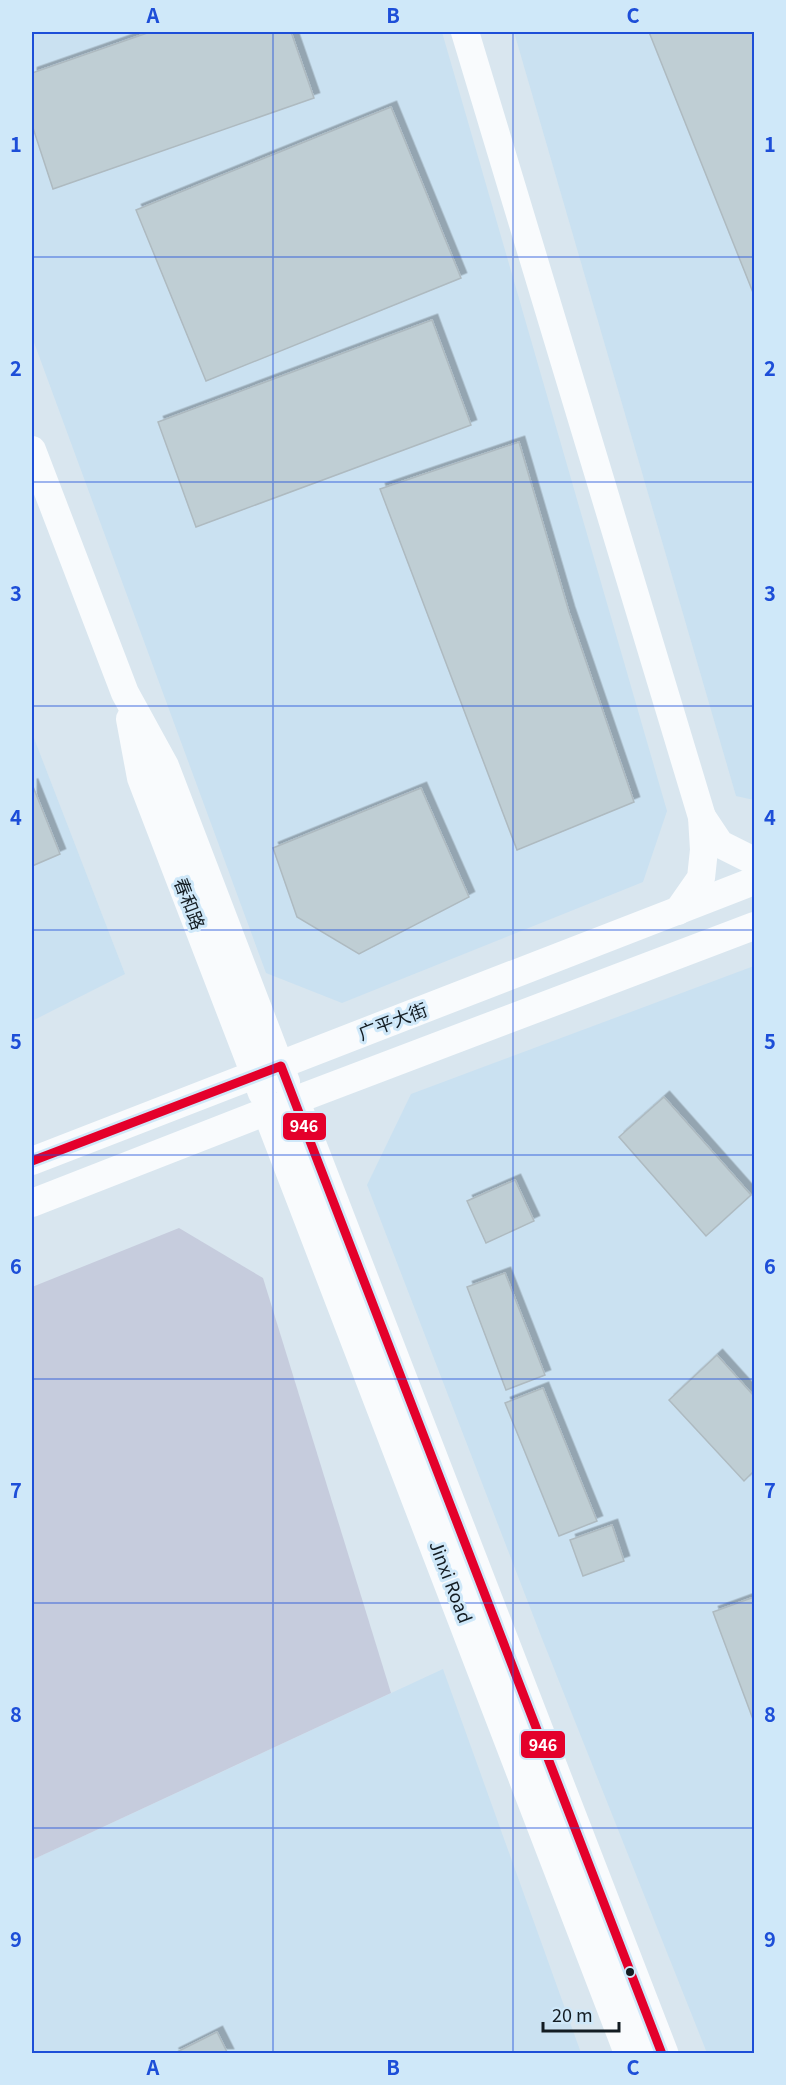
<svg xmlns="http://www.w3.org/2000/svg" width="786" height="2085" font-family="Georgia,'Noto Sans SC',serif">
<defs>
<filter id="shadow"><feDropShadow dx="5.5" dy="-5.5" stdDeviation="0" flood-color="#0004"/></filter>
</defs>
<rect width="100%" height="100%" fill="#d9e6ef"/>
<!-- built -->
<g fill="#cae1f1">
<polygon points="32,32 442,32 667,811 643,882 342,1003 266,973 32,337"/>
<polygon points="514,32 754,32 754,800 736,796"/>
<polygon points="32,733 125,974 32,1021"/>
<polygon points="754,966 754,2053 707,2053 541,1636 367,1185 411,1094"/>
<polygon points="443,1669 581,2053 32,2053 32,1860"/>
</g>
<!-- green -->
<polygon fill="#c6ccdd" points="179,1228 263,1278 391,1693 32,1860 32,1287"/>
<!-- building -->
<g fill="#bfced4" stroke="#aebac0" stroke-width="1.5" filter="url(#shadow)">
<polygon points="150,32 291,32 314,98 53,189 32,125 32,73"/>
<polygon points="649,32 754,32 754,295"/>
<polygon points="391,107 461,278 206,381 136,210"/>
<polygon points="432,320 471,425 196,527 158,422"/>
<polygon points="519,442 569,612 634,802 517,850 380,489"/>
<polygon points="32,784 60,854 32,866"/>
<polygon points="421,788 469,897 359,954 297,917 273,848"/>
<polygon points="664,1097 751,1195 706,1236 619,1137"/>
<polygon points="515,1180 534,1221 486,1243 467,1201"/>
<polygon points="505,1273 545,1375 506,1390 467,1287"/>
<polygon points="717,1355 754,1396 754,1471 744,1481 669,1400"/>
<polygon points="543,1388 597,1521 559,1536 505,1403"/>
<polygon points="612,1525 624,1561 583,1576 570,1540"/>
<polygon points="754,1597 754,1722 713,1612"/>
<polygon points="217,2032 228,2054 173,2054"/>
</g>
<g fill="none" stroke-linecap="round" stroke-linejoin="round">
<!-- minor -->
<g stroke="#f9fbfd" stroke-width="28">
<polyline points="465,32 702,817 704,850 701,878 678,911"/>
<polyline points="32,450 125,693 165,766 286,1082"/>
<polyline points="130,719 141,778 262,1093"/>
<polyline points="702,817 720,844 754,861"/>
<polyline points="32,1161 754,881"/>
<polyline points="32,1203 293,1101 754,926"/>
</g>
<!-- major -->
<g stroke="#f9fbfd" stroke-width="33">
<polyline points="293,1101 662,2054"/>
<polyline points="269,1111 631,2054"/>
</g>
<defs>
<polyline id="bus-1" points="32,1161 281,1066 662,2054"/>
</defs>
<!-- bus-1 casing -->
<use href="#bus-1" stroke="#cfe8f9" stroke-width="14"/>
<!-- bus-1 -->
<use href="#bus-1" stroke="#e4002b" stroke-width="9"/>
</g>
<!-- grid -->
<path fill="none" stroke="#1d4ed8" stroke-width="1.5" stroke-opacity="0.55" d="M 273,32 L 273,2054M 513,32 L 513,2054M 32,257 L 754,257M 32,482 L 754,482M 32,706 L 754,706M 32,930 L 754,930M 32,1155 L 754,1155M 32,1379 L 754,1379M 32,1603 L 754,1603M 32,1828 L 754,1828"/>
<!-- markers -->
<circle fill="#131c22" stroke="#cfe8f9" stroke-width="2" cx="630" cy="1972" r="5"/>
<g text-anchor="middle" stroke-width="6" stroke-linejoin="round" paint-order="stroke">
<!-- street labels -->
<g font-size="18" fill="#131c22" stroke="#cfe8f9">
<text transform="translate(189 904) rotate(69)" y="6">春和路</text>
<text transform="translate(393 1022) rotate(-21)" y="6">广平大街</text>
<text transform="translate(450 1582) rotate(69)" y="6">Jinxi Road</text>
</g>
</g>
<g stroke="#cfe8f9" stroke-width="2">
<rect x="282" y="1112" width="45" height="29" rx="6" fill="#e4002b"/>
<rect x="520" y="1730" width="46" height="29" rx="6" fill="#e4002b"/>
</g>
<g font-size="16" text-anchor="middle" font-weight="bold" fill="#fff">
<text x="304" y="1132">946</text>
<text x="543" y="1751">946</text>
</g>
<!-- border -->
<rect width="786" height="2085" fill="none" stroke="#cfe8f9" stroke-width="66"/>
<!-- scale -->
<path d="M543 2022v9h76v-9" fill="none" stroke="#131c22" stroke-width="3"/>
<text x="552" y="2022" font-size="18" fill="#131c22" stroke="#cfe8f9" stroke-width="4.5" paint-order="stroke">20 m</text>
<rect x="33" y="33" width="720" height="2019" fill="none" stroke="#1d4ed8" stroke-width="2"/>
<g font-size="20" text-anchor="middle" font-weight="bold" fill="#1d4ed8">
<text x="153" y="23">A</text>
<text x="393" y="23">B</text>
<text x="633" y="23">C</text>
<text x="16" y="152">1</text>
<text x="770" y="152">1</text>
<text x="16" y="376">2</text>
<text x="770" y="376">2</text>
<text x="16" y="601">3</text>
<text x="770" y="601">3</text>
<text x="16" y="825">4</text>
<text x="770" y="825">4</text>
<text x="16" y="1049">5</text>
<text x="770" y="1049">5</text>
<text x="16" y="1274">6</text>
<text x="770" y="1274">6</text>
<text x="16" y="1498">7</text>
<text x="770" y="1498">7</text>
<text x="16" y="1722">8</text>
<text x="770" y="1722">8</text>
<text x="16" y="1947">9</text>
<text x="770" y="1947">9</text>
<text x="153" y="2075">A</text>
<text x="393" y="2075">B</text>
<text x="633" y="2075">C</text>
</g>
</svg>
